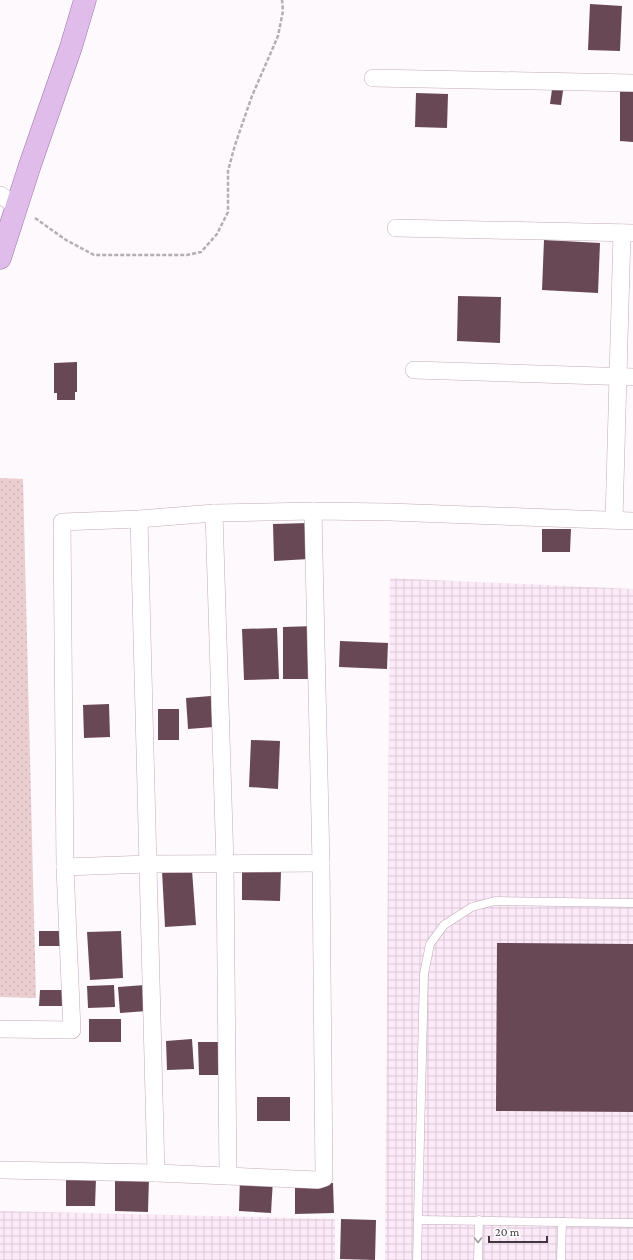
<svg xmlns="http://www.w3.org/2000/svg" width="633" height="1260" font-family="'Crimson Pro',serif">
<defs>
<pattern id="industrial-grid" width="8" height="8" patternUnits="userSpaceOnUse"><rect width="8" height="8" fill="#fdeaf8"/><path d="M0 4h8M4 0v8" fill="none" stroke="#dac9d6"/></pattern>
<pattern id="grass-dots" width="8" height="8" patternUnits="userSpaceOnUse"><rect width="8" height="8" fill="#eaced0"/><path d="M2 2h.1M6 6h.1" fill="none" stroke="#cab2b4" stroke-width="1.8" stroke-linecap="round"/></pattern>
</defs>
<rect width="100%" height="100%" fill="#fef9fc"/>
<!-- industrial -->
<g fill="url(#industrial-grid)">
<polygon points="390,578 633,589 633,1260 385,1260"/>
<polygon points="0,1211 335,1219 335,1260 0,1260"/>
</g>
<!-- grass -->
<polygon fill="url(#grass-dots)" points="0,478 23,479 36,998 0,997"/>
<!-- building -->
<g fill="#684854">
<polygon points="590,4 622,6 620,51 588,50"/>
<polygon points="553,82 564,84 561,105 550,104"/>
<polygon points="620,91 633,91 633,142 620,141"/>
<polygon points="416,93 448,94 447,128 415,127"/>
<polygon points="544,240 600,243 598,293 542,290"/>
<polygon points="458,296 501,297 500,343 457,341"/>
<polygon points="77,362 77,392 75,392 75,400 57,400 57,393 54,393 54,363"/>
<polygon points="308,523 309,559 274,561 273,524"/>
<polygon points="542,529 571,529 570,552 542,552"/>
<polygon points="315,626 315,679 283,679 283,627"/>
<polygon points="277,628 279,679 244,680 242,629"/>
<polygon points="340,641 388,643 387,669 339,667"/>
<polygon points="211,696 214,727 188,729 186,698"/>
<polygon points="109,704 110,737 84,738 83,705"/>
<rect x="158" y="709" width="21" height="31"/>
<polygon points="251,740 280,741 278,789 249,787"/>
<polygon points="192,870 196,925 165,927 162,871"/>
<polygon points="242,871 281,872 280,901 242,900"/>
<polygon points="39,931 65,931 64,946 39,946"/>
<polygon points="121,931 123,978 90,980 87,932"/>
<polygon points="497,943 633,944 633,1112 496,1111"/>
<polygon points="114,985 115,1007 88,1008 87,986"/>
<polygon points="145,985 147,1011 120,1013 118,987"/>
<polygon points="40,990 66,990 66,1006 39,1006"/>
<rect x="89" y="1019" width="32" height="23"/>
<polygon points="192,1039 194,1069 167,1070 166,1041"/>
<polygon points="198,1042 221,1042 222,1075 199,1075"/>
<rect x="257" y="1097" width="33" height="24"/>
<polygon points="115,1177 149,1177 148,1212 115,1211"/>
<polygon points="96,1178 95,1206 66,1206 66,1179"/>
<polygon points="240,1178 273,1179 271,1213 239,1211"/>
<polygon points="333,1183 334,1213 295,1214 295,1184"/>
<polygon points="341,1219 376,1220 375,1260 340,1259"/>
</g>
<g fill="none" stroke-linecap="round" stroke-linejoin="round">
<defs>
<g id="lane">
<polyline points="418,1220 633,1223"/>
<polyline points="417,1260 424,974 430,944 444,925 472,907 495,901 633,903"/>
<polyline points="478,1260 479,1220"/>
<polyline points="561,1260 562,1222"/>
</g>
<g id="street">
<polyline points="373,78 633,83"/>
<polyline points="0,195 17,206"/>
<polyline points="396,228 633,233"/>
<polyline points="414,370 633,377"/>
<polyline points="214,513 225,863 228,1176"/>
<polyline points="139,519 156,1173"/>
<polyline points="614,520 622,233"/>
<polyline points="65,867 148,864 321,863"/>
<polyline points="0,1029 72,1030 65,867 62,522 139,519 214,513 313,511 390,512 633,521"/>
<polyline points="0,1170 156,1173 318,1180 324,1178 321,863 313,511"/>
</g>
<polyline id="primary" points="0,258 30,165 71,47 85,0"/>
</defs>
<!-- lane casing -->
<use href="#lane" stroke="#c2abbb" stroke-width="9"/>
<!-- street casing -->
<use href="#street" stroke="#c2abbb" stroke-width="18"/>
<!-- primary casing -->
<use href="#primary" stroke="#9970a4" stroke-width="23"/>
<!-- path -->
<polyline stroke="#b5aeb2" stroke-width="2.5" stroke-dasharray="4 2" stroke-linecap="butt" points="35,218 66,240 94,255 187,255 201,252 217,234 228,212 228,171 235,145 252,96 278,36 283,11 282,0"/>
<!-- lane -->
<use href="#lane" stroke="#fff" stroke-width="8"/>
<!-- street -->
<use href="#street" stroke="#fff" stroke-width="17"/>
<!-- primary -->
<use href="#primary" stroke="#dfbcea" stroke-width="22"/>
</g>
<!-- one-way arrows -->
<defs><path id="oneway-chevron" d="M-2-3.5L2.5 0L-2 3.5" fill="none" stroke-width="1.6" stroke-linecap="round" stroke-linejoin="round"/></defs>
<use stroke="#a09a9e" href="#oneway-chevron" transform="translate(478 1240) rotate(90)"/>
<!-- scale -->
<path d="M489 1236v6h58v-6" fill="none" stroke="#40363d" stroke-width="2"/>
<text x="495" y="1236" font-size="12" fill="#40363d" stroke="#ffffff" stroke-width="3" paint-order="stroke">20 m</text>
</svg>
